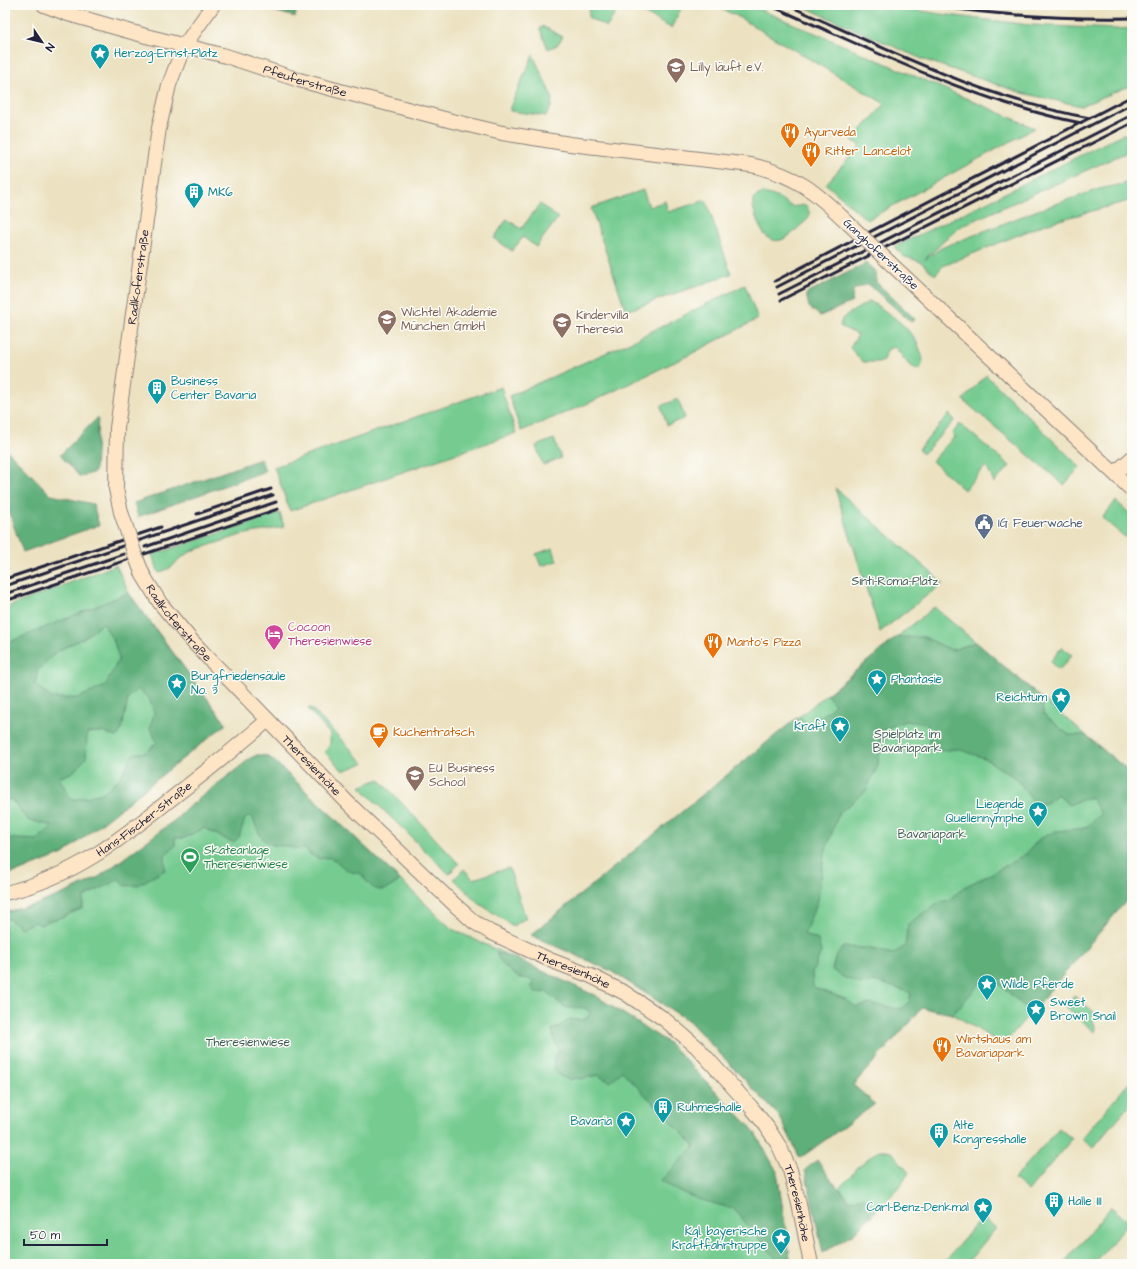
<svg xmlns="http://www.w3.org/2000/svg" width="1137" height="1269" font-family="'Architects Daughter',sans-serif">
<rect width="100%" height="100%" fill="#fdfcf7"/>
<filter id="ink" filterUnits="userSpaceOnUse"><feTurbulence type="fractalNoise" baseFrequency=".025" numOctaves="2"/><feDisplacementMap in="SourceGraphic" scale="8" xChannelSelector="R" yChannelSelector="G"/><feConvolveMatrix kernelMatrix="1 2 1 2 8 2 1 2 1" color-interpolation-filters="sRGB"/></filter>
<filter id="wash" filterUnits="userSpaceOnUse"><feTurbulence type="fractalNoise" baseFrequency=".012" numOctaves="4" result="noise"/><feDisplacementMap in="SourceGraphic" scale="16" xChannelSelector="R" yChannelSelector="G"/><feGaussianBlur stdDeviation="0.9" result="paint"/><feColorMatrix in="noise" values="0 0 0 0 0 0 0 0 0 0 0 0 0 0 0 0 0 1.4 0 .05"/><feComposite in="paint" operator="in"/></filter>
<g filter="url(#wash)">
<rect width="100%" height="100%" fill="#ece2c1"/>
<!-- green -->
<g fill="#74cb90" stroke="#4b7666">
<polygon points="591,5 620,5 607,27 589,18 589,10"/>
<polygon points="629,5 686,5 683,5 671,28"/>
<polygon points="711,5 750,5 1035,128 867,220 826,184 860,146 852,140 885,104 735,15"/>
<polygon points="800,5 888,5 940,14 1030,25 1116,29 1132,28 1132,85 1081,106 1022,93 922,59"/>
<polygon points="542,26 563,37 557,45 548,49 540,29"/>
<polygon points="533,55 552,97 551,107 546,116 510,111 510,107"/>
<polygon points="1123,134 1132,136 1132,150 959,227 924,260 941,248 1038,210 1099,189 1132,182 1132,200 1045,224 943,266 935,275 921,262 903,256 894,247 1007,192"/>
<polygon points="643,190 649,207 665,201 668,212 706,200 731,274 626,311 591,208"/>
<path d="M 763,193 C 768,194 774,196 779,198 C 789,204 789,209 802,205 L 807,207 L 810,214 C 807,222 803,223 798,228 C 781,246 766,246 757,220 C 755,213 752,207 753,199 L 757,196 Z"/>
<polygon points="540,204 558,218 536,247 523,237 512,251 494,238 507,219 521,229"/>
<polygon points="745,285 758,319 687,356 589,403 521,431 509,396 628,343"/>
<path d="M 870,301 C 891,315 916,330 922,356 C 924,362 922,366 918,370 L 908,364 L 895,347 L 888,349 L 882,362 L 863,362 L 850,348 L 858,335 L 840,326 L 842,319 L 845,316 Z"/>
<polygon points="986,375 1080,467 1064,485 963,400"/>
<polygon points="501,387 516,433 290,511 274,467"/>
<polygon points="678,399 685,418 667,425 661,406"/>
<polygon points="949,414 955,420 923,454 919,449"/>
<polygon points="960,424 1010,466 994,483 986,466 964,490 932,461 954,437 956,438 952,434"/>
<polygon points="554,439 561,458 543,465 536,446"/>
<polygon points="835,488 943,583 880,632"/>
<polygon points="1116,501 1132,516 1132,543 1102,518"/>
<polygon points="280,513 284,527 241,535 192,551 179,559 172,567 159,573 152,555"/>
<polygon points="553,548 557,561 541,566 536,554"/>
<polygon points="116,565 129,593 226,724 63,854 17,872 5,874 5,720 6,710 5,706 5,608"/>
<polygon points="934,607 1132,774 1132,894 1003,1045 953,1014 922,1008 853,1085 875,1104 800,1158 780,1117 689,1021 611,971 531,935"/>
<polygon points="1062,647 1072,655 1059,670 1050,662"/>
<polygon points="310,707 364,763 343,771 325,752 330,744 330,734 308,709"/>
<polygon points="257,755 267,756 273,760 452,929 596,996 670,1044 754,1131 777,1172 791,1264 5,1264 5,912 35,905 68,892 99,877 175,820 186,809 251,758"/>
<polygon points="379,779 459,864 449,874 360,787"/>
<polygon points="509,868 526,918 513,926 477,902 454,879 464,869 473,879"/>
<polygon points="1074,996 1094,1012 1093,1020 1096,1030 1095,1032 1066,1007"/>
<polygon points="1132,1079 1132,1102 1093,1148 1082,1138"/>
<polygon points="1059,1128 1072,1139 1028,1191 1014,1179"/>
<polygon points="879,1150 892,1152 909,1173 894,1193 876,1211 863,1197 851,1201 839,1188 852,1175 856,1168"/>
<polygon points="1111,1207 1129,1222 1094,1264 1063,1264"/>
<polygon points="982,1217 996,1228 966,1264 943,1264"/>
</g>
<!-- forest -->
<g fill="#5faf7a" stroke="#40685a" fill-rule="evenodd">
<polygon points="254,5 298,5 295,17"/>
<polygon points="866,263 876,272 876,282 915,319 911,322 868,284 853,290 852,302 820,316 809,307 806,294"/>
<polygon points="98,417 95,472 80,477 60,455"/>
<polygon points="5,448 51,495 93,504 99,525 23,552 7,507 5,504"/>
<polygon points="261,459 265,471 138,517 134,503"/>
<path d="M 128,593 L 226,724 L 63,854 L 17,872 L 5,874 L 5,838 L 37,840 L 53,826 L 28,820 L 11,799 L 5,801 L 5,720 L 6,710 L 5,706 L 5,644 ZM 103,623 L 114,642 L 119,659 L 105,686 L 78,698 L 52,698 L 35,685 L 38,670 L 56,652 L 85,637 ZM 137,689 L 149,698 L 154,713 L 150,728 L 157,742 L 147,752 L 133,754 L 119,779 L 102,793 L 72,800 L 59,778 L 73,772 L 86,758 L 87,733 L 103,732 L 117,737 L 122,729 L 128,698 Z"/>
<path d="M 897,637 L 924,637 L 952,650 L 976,642 L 1040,697 L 1044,715 L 1069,735 L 1085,735 L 1132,774 L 1132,894 L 1031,1013 L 988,974 L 953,1014 L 922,1008 L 853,1085 L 875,1104 L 800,1158 L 780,1117 L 689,1021 L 611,971 L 531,935 L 799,716 L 810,726 L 835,705 L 827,695 ZM 905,721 L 927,724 L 930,745 L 937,751 L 958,749 L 984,758 L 1017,779 L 1035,805 L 1046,803 L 1058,794 L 1068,805 L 1091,797 L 1101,814 L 1085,828 L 1056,831 L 1039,839 L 1026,854 L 991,874 L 964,887 L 950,899 L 936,904 L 908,924 L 905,946 L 893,954 L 867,948 L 843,947 L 835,958 L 832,970 L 843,977 L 861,984 L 878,982 L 911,993 L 909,1002 L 901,1009 L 870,1004 L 856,1007 L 845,999 L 813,987 L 812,973 L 821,952 L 818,940 L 804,934 L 818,900 L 824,855 L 839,813 L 866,791 L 878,765 L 882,730 Z"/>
<path d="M 257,755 L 267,756 L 273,760 L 400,880 C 389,889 379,896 367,882 C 365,880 364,876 361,874 C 358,872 353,873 349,871 C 336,864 336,854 319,859 L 310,854 L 304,848 C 298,851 292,847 286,846 C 282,845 277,846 273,845 C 260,841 257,829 253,818 L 249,816 L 245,819 L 239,837 L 234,842 L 229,841 L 204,828 L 184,838 L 175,838 L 175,846 L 165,855 L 165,870 L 138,885 L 125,886 L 119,879 C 112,884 87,894 84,898 C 83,901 83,905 83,908 L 63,917 L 48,921 L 41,925 L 35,922 L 21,928 L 9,919 L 5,920 L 5,912 L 35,905 L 68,892 L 99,877 L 175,820 L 186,809 L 251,758 Z"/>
<path d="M 496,953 L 510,956 L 596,996 L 670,1044 L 754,1131 L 777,1172 L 791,1264 L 779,1262 L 734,1209 L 698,1199 L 676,1190 L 661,1180 L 695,1146 L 622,1071 L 610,1082 L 598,1075 L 580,1079 L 575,1078 L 570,1080 L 560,1076 L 553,1067 L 555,1056 L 559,1050 L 554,1040 L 552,1030 L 559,1027 L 569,1019 C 578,1020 584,1022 590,1014 C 587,1004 575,1009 567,1008 C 562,1006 552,996 547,992 L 539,993 L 534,992 L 532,987 L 533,981 C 528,978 527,979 521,978 C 513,976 498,961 496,953 Z"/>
<polygon points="817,1160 832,1181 850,1201 863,1197 876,1211 853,1234 823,1253 805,1170"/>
</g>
</g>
<g filter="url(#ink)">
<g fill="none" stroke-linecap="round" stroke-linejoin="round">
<defs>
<g id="secondary">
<path id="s1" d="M 44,5 L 68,14 L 146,36 L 226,56 L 299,80 L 452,121 L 502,133 L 570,144 L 751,165 C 796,175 815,191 848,223"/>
<polyline points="890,263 1132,490"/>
<polyline points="1115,473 1132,458"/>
<path id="s2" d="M 121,512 L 116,489 L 117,428 L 159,128 L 169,85 L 184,46 L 213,5"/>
<path id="s3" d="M 143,575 L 160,603 L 191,640 L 348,803 L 455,905 L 474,922 L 490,932 L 550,960 L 591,976 L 625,993 L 664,1019 L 697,1047 L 751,1107 L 767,1127 L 779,1146 L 790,1170 L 799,1204 L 811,1264"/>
<path id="s4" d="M 5,893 C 75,877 122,838 176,795 C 207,771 238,746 268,720"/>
</g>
</defs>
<!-- secondary casing -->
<use href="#secondary" stroke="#87827e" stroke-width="16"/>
<!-- secondary -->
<use href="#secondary" stroke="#fee5c5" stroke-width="14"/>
<!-- rail -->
<g stroke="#22223b" stroke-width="3">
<path d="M 769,5 C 871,49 971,101 1081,123"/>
<path d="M 787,5 C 885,48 983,99 1090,118"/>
<path d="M 930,5 C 998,16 1064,19 1132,18"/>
<polyline points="775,281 1132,96"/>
<polyline points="777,287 1132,104"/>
<polyline points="779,294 1132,115"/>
<polyline points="781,300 1132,123"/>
<polyline points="197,514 271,489"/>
<polyline points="145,547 276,502"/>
<polyline points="5,579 161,527"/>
<polyline points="5,586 273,495"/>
<polyline points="5,594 124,554"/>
<polyline points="5,601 278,509"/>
</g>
<defs>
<g id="secondary-bridge">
<polyline points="848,223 890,263"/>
<polyline points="121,512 135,555 143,575"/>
</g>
</defs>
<!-- secondary-bridge casing -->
<use href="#secondary-bridge" stroke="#87827e" stroke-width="16" stroke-linecap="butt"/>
<!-- secondary-bridge -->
<use href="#secondary-bridge" stroke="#fee5c5" stroke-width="14"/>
</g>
</g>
<!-- icons -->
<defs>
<symbol id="sight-pin" viewBox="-11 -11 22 30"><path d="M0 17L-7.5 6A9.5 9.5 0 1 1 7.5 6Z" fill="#0f9aa8" stroke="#fdfcf7"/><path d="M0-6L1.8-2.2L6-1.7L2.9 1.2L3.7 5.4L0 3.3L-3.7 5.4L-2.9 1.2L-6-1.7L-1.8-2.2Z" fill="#fff"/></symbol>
<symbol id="school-pin" viewBox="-11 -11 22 30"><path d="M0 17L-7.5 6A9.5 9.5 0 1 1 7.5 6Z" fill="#8d6e63" stroke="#fdfcf7"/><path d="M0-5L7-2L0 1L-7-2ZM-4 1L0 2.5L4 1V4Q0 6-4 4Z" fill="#fff"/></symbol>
<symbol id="restaurant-pin" viewBox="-11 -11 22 30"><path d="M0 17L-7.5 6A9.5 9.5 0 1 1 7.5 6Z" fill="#e8710a" stroke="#fdfcf7"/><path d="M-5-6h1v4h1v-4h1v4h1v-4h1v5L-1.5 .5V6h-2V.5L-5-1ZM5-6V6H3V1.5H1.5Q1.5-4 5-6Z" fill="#fff"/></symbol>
<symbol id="building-pin" viewBox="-11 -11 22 30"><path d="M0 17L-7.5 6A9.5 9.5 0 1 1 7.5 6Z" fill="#0f9aa8" stroke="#fdfcf7"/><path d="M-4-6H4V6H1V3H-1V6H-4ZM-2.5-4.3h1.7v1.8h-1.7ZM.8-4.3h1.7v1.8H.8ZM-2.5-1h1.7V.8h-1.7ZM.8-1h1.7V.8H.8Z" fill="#fff"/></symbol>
<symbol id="civic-pin" viewBox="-11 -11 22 30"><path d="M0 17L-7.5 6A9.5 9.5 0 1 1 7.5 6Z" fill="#5c6f8a" stroke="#fdfcf7"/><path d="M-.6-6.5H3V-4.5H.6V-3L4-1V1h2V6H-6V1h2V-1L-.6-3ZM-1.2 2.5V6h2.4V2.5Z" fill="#fff"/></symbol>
<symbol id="hotel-pin" viewBox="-11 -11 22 30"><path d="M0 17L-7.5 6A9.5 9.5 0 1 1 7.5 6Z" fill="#d1479c" stroke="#fdfcf7"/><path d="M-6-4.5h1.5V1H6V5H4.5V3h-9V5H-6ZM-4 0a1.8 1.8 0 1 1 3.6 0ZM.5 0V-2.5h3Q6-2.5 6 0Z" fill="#fff"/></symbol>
<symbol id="cafe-pin" viewBox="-11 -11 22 30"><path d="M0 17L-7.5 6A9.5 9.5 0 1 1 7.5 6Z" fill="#e8710a" stroke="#fdfcf7"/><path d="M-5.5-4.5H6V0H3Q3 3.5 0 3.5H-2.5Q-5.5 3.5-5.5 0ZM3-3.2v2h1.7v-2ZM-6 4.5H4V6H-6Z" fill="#fff"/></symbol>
<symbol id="university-pin" viewBox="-11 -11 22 30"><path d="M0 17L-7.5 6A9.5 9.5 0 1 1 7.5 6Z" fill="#8d6e63" stroke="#fdfcf7"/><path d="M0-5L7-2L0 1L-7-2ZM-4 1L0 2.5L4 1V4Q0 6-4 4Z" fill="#fff"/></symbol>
<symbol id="stadium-pin" viewBox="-11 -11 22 30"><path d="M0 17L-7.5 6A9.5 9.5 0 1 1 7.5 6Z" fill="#2e9e5b" stroke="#fdfcf7"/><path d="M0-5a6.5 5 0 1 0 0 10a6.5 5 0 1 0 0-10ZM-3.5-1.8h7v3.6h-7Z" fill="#fff"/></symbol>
</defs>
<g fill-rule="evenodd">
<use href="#sight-pin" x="89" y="42" width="22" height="30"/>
<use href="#school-pin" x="665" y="56" width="22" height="30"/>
<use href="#restaurant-pin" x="779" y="121" width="22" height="30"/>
<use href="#restaurant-pin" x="800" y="140" width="22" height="30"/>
<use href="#building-pin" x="183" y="181" width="22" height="30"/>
<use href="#school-pin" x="376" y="308" width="22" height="30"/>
<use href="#school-pin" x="551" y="311" width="22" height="30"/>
<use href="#building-pin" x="146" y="377" width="22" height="30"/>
<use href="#civic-pin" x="973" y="512" width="22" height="30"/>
<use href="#hotel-pin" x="263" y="623" width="22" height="30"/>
<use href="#restaurant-pin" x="702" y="631" width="22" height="30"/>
<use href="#sight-pin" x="866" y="668" width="22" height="30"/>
<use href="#sight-pin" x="166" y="672" width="22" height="30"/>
<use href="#sight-pin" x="1050" y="686" width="22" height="30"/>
<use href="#sight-pin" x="829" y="715" width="22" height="30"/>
<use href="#cafe-pin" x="368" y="721" width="22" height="30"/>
<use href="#university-pin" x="404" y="764" width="22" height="30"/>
<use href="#sight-pin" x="1027" y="800" width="22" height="30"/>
<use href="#stadium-pin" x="179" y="846" width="22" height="30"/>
<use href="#sight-pin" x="976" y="973" width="22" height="30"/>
<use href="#sight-pin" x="1025" y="998" width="22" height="30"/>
<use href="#restaurant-pin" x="931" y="1035" width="22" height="30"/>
<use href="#building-pin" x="652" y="1096" width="22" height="30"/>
<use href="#sight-pin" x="615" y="1110" width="22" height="30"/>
<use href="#building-pin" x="928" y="1121" width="22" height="30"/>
<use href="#building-pin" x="1043" y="1190" width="22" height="30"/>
<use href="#sight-pin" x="972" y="1196" width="22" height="30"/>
<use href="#sight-pin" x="770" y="1227" width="22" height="30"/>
</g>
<g text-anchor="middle" stroke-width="3" stroke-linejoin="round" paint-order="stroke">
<!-- culture labels -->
<g font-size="12" fill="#0d838f" stroke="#fdfcf7" text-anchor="start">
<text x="114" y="57">Herzog-Ernst-Platz</text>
<text x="208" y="196">MK6</text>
<text x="171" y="385">Business<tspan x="171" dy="14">Center Bavaria</tspan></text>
<text x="191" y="680">Burgfriedensäule<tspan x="191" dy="14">No. 3</tspan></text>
<text x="891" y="683">Phantasie</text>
<text x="1047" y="701" text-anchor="end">Reichtum</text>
<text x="826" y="730" text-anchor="end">Kraft</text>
<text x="1024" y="808" text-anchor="end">Liegende<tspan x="1024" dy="14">Quellennymphe</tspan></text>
<text x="1001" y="988">Wilde Pferde</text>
<text x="1050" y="1006">Sweet<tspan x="1050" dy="14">Brown Snail</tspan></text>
<text x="677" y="1111">Ruhmeshalle</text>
<text x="612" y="1125" text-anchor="end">Bavaria</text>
<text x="953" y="1129">Alte<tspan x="953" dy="14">Kongresshalle</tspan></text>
<text x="1068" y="1205">Halle III</text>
<text x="969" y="1211" text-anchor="end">Carl-Benz-Denkmal</text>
<text x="767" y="1235" text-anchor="end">Kgl. bayerische<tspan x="767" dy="14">Kraftfahrtruppe</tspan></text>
</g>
<!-- education labels -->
<g font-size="12" fill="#785e54" stroke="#fdfcf7" text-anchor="start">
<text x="690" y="71">Lilly läuft e.V.</text>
<text x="401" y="316">Wichtel Akademie<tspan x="401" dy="14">München GmbH</tspan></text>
<text x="576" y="319">Kindervilla<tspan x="576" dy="14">Theresia</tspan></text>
<text x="429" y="772">EU Business<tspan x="429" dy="14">School</tspan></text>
</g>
<!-- street labels -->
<g font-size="12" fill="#22223b" stroke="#fdfcf7">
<text dy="4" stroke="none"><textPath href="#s1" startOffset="272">Pfeuferstraße</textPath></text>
<text transform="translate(881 254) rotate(43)" y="4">Ganghoferstraße</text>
<text dy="4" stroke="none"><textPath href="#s2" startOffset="237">Radlkoferstraße</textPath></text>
<text dy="4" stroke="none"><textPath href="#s3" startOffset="60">Radlkoferstraße</textPath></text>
<text dy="4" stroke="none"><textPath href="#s3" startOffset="255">Theresienhöhe</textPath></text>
<text dy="4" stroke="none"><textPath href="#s4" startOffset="159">Hans-Fischer-Straße</textPath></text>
<text dy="4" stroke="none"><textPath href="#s3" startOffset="591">Theresienhöhe</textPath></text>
<text dy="4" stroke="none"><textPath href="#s3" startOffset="927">Theresienhöhe</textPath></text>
</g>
<!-- food labels -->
<g font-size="12" fill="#c56008" stroke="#fdfcf7" text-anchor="start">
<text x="804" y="136">Ayurveda</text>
<text x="825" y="155">Ritter Lancelot</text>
<text x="727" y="646">Manto's Pizza</text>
<text x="393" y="736">Kuchentratsch</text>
<text x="956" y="1043">Wirtshaus am<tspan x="956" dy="14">Bavariapark</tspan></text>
</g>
<!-- service labels -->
<g font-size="12" fill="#4e5e75" stroke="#fdfcf7" text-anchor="start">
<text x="998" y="527">IG Feuerwache</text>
</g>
<!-- park labels -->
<g font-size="12" fill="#3f5d59" stroke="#fdfcf7">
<text x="895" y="585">Sinti-Roma-Platz</text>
<text x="907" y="738">Spielplatz im<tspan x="907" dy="14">Bavariapark</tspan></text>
<text x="932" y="838">Bavariapark</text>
<text x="248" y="1046">Theresienwiese</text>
</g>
<!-- hotel labels -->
<g font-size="12" fill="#b23c85" stroke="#fdfcf7" text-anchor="start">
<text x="288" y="631">Cocoon<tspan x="288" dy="14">Theresienwiese</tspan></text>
</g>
<!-- leisure labels -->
<g font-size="12" fill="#27864d" stroke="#fdfcf7" text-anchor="start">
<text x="204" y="854">Skateanlage<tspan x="204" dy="14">Theresienwiese</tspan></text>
</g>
</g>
<!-- margin -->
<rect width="1137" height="1269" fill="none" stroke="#fdfcf7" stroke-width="20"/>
<!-- north arrow -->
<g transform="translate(42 42) rotate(125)" stroke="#fdfcf7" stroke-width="3" paint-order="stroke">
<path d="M0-3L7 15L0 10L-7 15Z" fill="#22223b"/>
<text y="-6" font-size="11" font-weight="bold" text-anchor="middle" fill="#22223b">N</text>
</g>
<!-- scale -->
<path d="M24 1239v6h83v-6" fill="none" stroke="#22223b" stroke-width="2"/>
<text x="30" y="1239" font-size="12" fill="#22223b" stroke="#fdfcf7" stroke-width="3" paint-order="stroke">50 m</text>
</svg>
